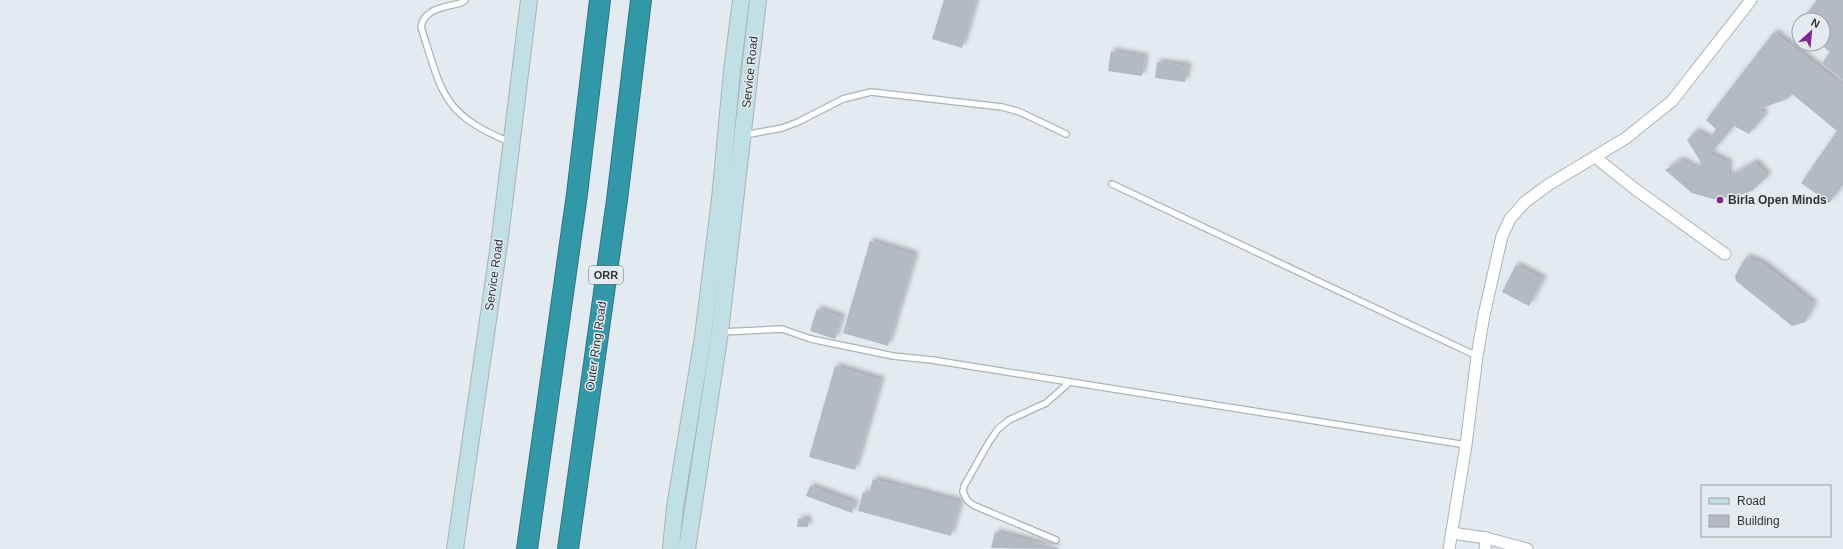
<svg xmlns="http://www.w3.org/2000/svg" width="1843" height="549" font-family="Helvetica,sans-serif">
<defs>
<filter id="shadow"><feDropShadow dx="3.5" dy="-3.5" stdDeviation="2" flood-color="#0004"/></filter>
</defs>
<rect width="100%" height="100%" fill="#e3ebf0"/>
<!-- building -->
<g fill="#b4bac1" filter="url(#shadow)">
<polygon points="944,0 976,0 962,48 932,39"/>
<polygon points="1817,0 1843,0 1843,80 1822,63 1830,52 1820,44 1823,44 1823,20 1802,20"/>
<polygon points="1774,32 1843,86 1843,185 1829,203 1801,183 1837,131 1792,94 1787,99 1760,109 1765,115 1749,134 1734,126 1710,154 1729,163 1728,177 1755,162 1768,176 1752,191 1737,196 1713,199 1692,193 1665,170 1680,160 1695,168 1702,164 1687,140 1696,131 1710,139 1716,129 1706,120"/>
<polygon points="1111,51 1145,57 1142,76 1108,71"/>
<polygon points="1157,62 1188,66 1185,82 1155,78"/>
<polygon points="870,241 915,255 888,346 843,333"/>
<polygon points="1746,257 1762,263 1814,304 1805,322 1792,326 1736,281 1735,276"/>
<polygon points="1516,265 1543,279 1529,306 1502,292"/>
<polygon points="817,309 842,317 835,339 810,331"/>
<polygon points="835,366 881,380 855,470 809,457"/>
<polygon points="873,479 960,502 951,536 858,511 863,492 869,494"/>
<polygon points="810,486 855,503 852,513 806,496"/>
<polygon points="798,519 808,519 808,527 797,527"/>
<polygon points="995,532 1058,548 1058,549 991,548"/>
</g>
<g fill="none" stroke-linecap="round" stroke-linejoin="round">
<defs>
<g id="lane">
<path d="M 465,0 L 461,3 C 446,7 424,8 421,27 C 442,92 441,114 510,142"/>
<polyline points="745,135 782,128 798,122 843,99 871,92 1002,107 1020,112 1066,134"/>
<polyline points="1112,184 1477,356"/>
<polyline points="722,332 782,329 811,339 893,356 932,360 1466,445"/>
<polyline points="1056,540 973,505 967,500 963,492 964,486 989,442 998,429 1009,420 1046,403 1070,382"/>
</g>
<g id="street">
<polyline points="1595,157 1635,189 1725,254"/>
<polyline points="1452,533 1486,538 1527,549"/>
<polyline points="1449,549 1466,445 1477,356 1484,315 1502,236 1510,219 1525,202 1548,185 1626,138 1672,101 1751,0"/>
<polyline points="1485,549 1486,538"/>
</g>
<g id="secondary">
<polyline points="455,549 500,237 529,0"/>
<polyline points="671,549 675,507 703,337 720,199 732,71 741,0"/>
<polyline points="687,549 720,332 758,0"/>
</g>
<g id="highway">
<polyline points="527,549 577,194 600,0"/>
<polyline points="568,549 617,200 641,0"/>
</g>
</defs>
<!-- lane casing -->
<use href="#lane" stroke="#aab3b7" stroke-width="8"/>
<!-- street casing -->
<use href="#street" stroke="#aab3b7" stroke-width="13"/>
<!-- secondary casing -->
<use href="#secondary" stroke="#aab3b7" stroke-width="18"/>
<!-- highway casing -->
<use href="#highway" stroke="#317581" stroke-width="22"/>
<!-- lane -->
<use href="#lane" stroke="#fff" stroke-width="5.5"/>
<!-- street -->
<use href="#street" stroke="#fff" stroke-width="11"/>
<!-- secondary -->
<use href="#secondary" stroke="#c1e0e6" stroke-width="16"/>
<!-- highway -->
<use href="#highway" stroke="#3198aa" stroke-width="20"/>
</g>
<!-- markers -->
<circle fill="#802592" stroke="#e3ebf0" stroke-width="1.5" cx="1720" cy="200" r="4"/>
<g text-anchor="middle" stroke-width="3" stroke-linejoin="round" paint-order="stroke">
<!-- shield labels -->
<rect fill="#e3ebf0" stroke="#666b6e" stroke-width="1" x="589" y="266" width="34" height="18" rx="3"/>
<g font-size="11" font-weight="bold" fill="#313436">
<text x="606" y="279">ORR</text>
</g>
<!-- street labels -->
<g font-size="12" fill="#313436" stroke="#e3ebf0">
<text transform="translate(750 72) rotate(-84)" y="4">Service Road</text>
<text transform="translate(494 275) rotate(-82)" y="4">Service Road</text>
<text transform="translate(596 346) rotate(-82)" y="4">Outer Ring Road</text>
</g>
<!-- poi labels -->
<g font-size="12" font-weight="bold" fill="#313436" stroke="#e3ebf0" text-anchor="start">
<text x="1728" y="204">Birla Open Minds</text>
</g>
</g>
<!-- legend -->
<rect x="1701" y="485" width="130" height="52" fill="#e3ebf0" stroke="#9ca2a6"/>
<rect x="1709" y="498" width="20" height="6" fill="#c1e0e6" stroke="#9ca2a6"/>
<text x="1737" y="505" font-size="12" fill="#313436">Road</text>
<rect x="1709" y="515" width="20" height="12" fill="#b4bac1" stroke="#9ca2a6"/>
<text x="1737" y="525" font-size="12" fill="#313436">Building</text>
<!-- north arrow -->
<g transform="translate(1811 32) rotate(27)"><circle r="19" fill="#e3ebf0" stroke="#9ca2a6"/>
<path d="M0-3L7 15L0 10L-7 15Z" fill="#802592"/>
<text y="-6" font-size="11" font-weight="bold" text-anchor="middle" fill="#313436">N</text>
</g>
</svg>
